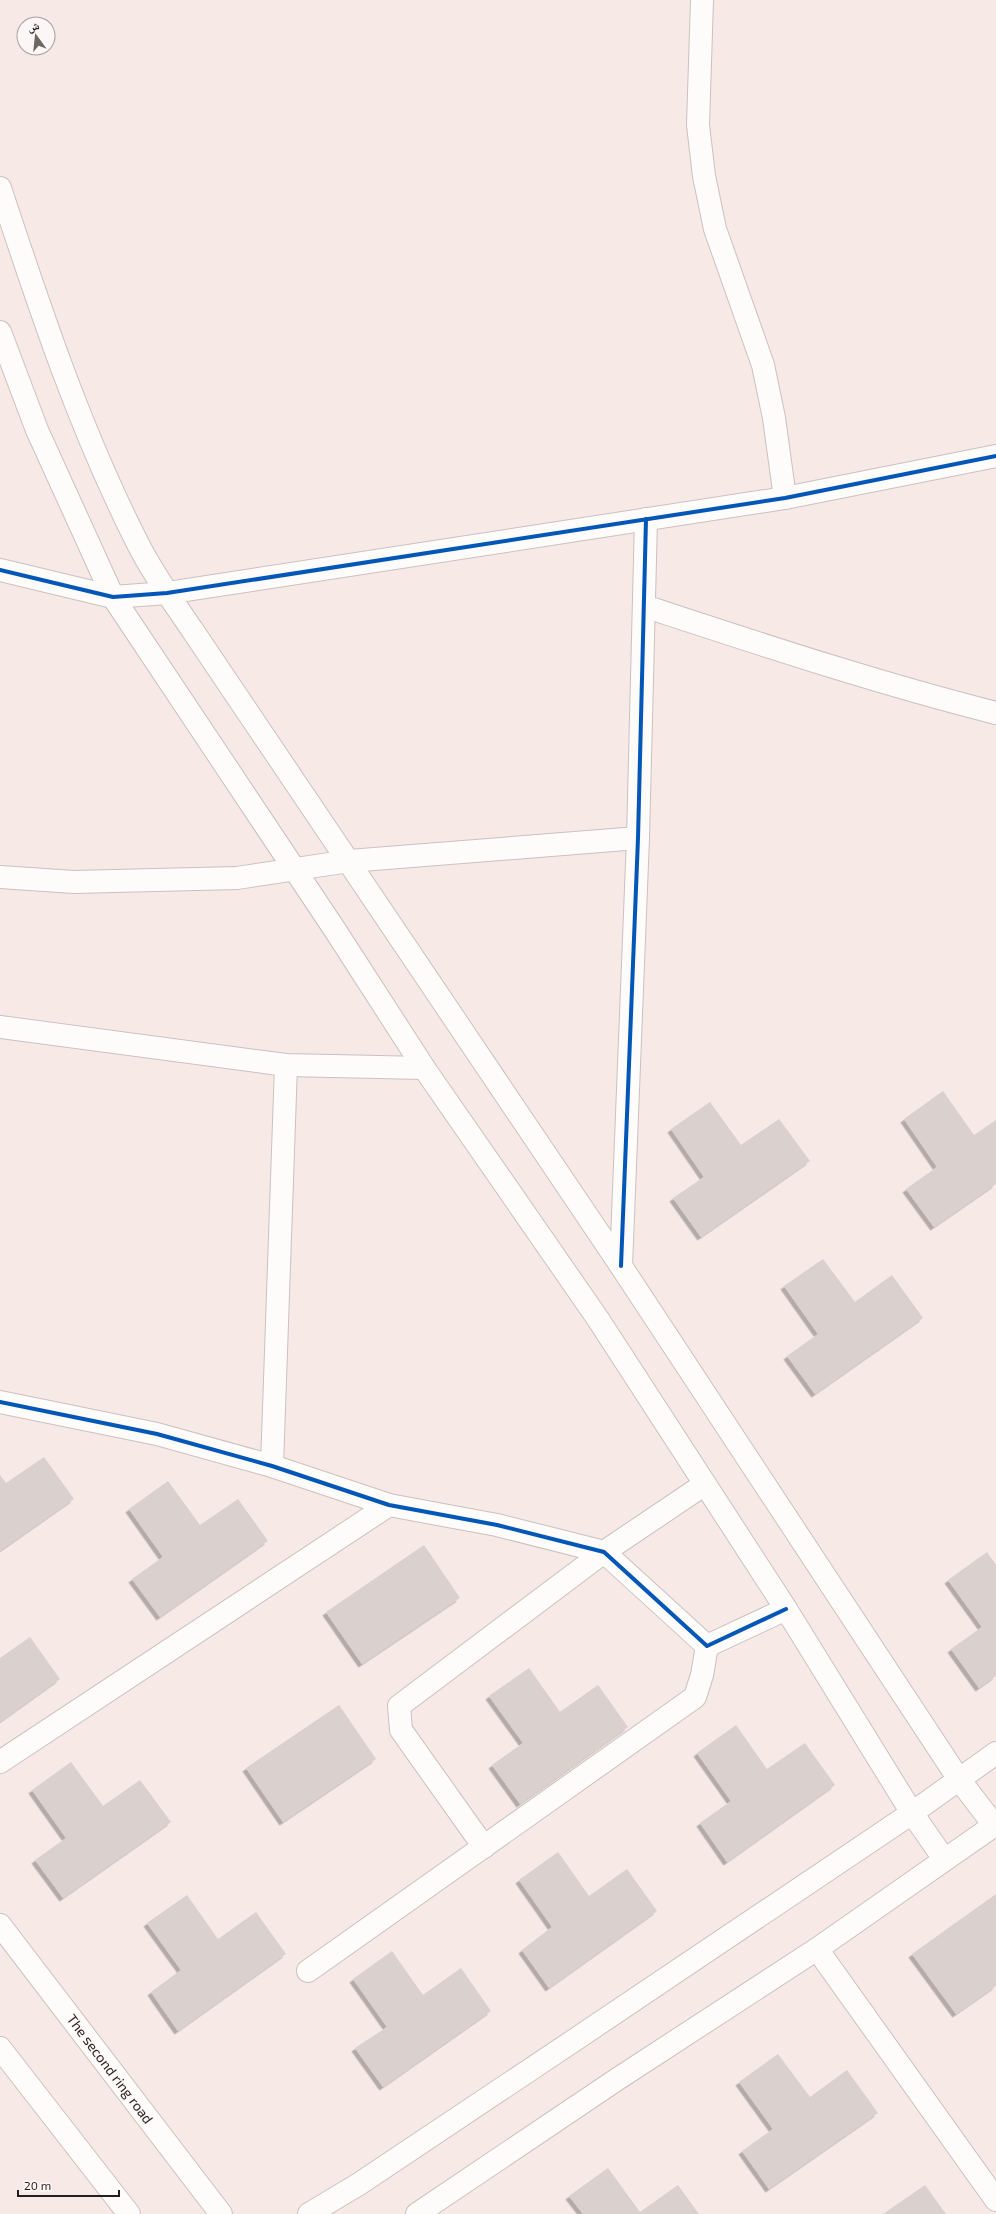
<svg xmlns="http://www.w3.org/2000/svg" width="996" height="2214" font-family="'Exo 2','Noto Naskh Arabic',sans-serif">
<defs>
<filter id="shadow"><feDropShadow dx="-3.5" dy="3.5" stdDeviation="0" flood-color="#0004"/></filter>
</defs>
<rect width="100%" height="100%" fill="#f6e9e6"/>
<!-- building -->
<g fill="#dad0cd" filter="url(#shadow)">
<polygon points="943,1091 974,1135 996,1120 996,1184 934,1227 906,1189 937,1167 904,1119"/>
<polygon points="710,1102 741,1145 779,1119 810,1161 701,1237 673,1198 704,1177 671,1129"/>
<polygon points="823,1259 855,1302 892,1275 923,1318 815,1394 787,1356 818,1334 784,1286"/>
<polygon points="44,1457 74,1499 0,1551 0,1475 6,1483"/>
<polygon points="168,1481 200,1525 238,1499 268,1541 160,1617 132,1579 163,1557 129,1509"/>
<polygon points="424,1545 460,1598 362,1664 326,1612"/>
<polygon points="987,1552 996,1565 996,1676 979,1688 951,1649 982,1627 948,1580"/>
<polygon points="30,1637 60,1679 0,1722 0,1658"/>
<polygon points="529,1668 560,1712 598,1685 628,1727 520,1804 492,1765 523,1743 489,1696"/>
<polygon points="339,1705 376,1759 283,1822 246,1768"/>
<polygon points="736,1725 767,1769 805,1743 835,1785 727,1862 700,1823 731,1801 697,1753"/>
<polygon points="71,1762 103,1806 140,1780 171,1822 63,1898 35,1860 66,1838 32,1790"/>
<polygon points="558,1852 589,1896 627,1869 657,1911 549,1988 522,1950 552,1927 519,1880"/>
<polygon points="996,1894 996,1986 956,2014 912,1954"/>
<polygon points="187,1895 218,1939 256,1912 286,1954 178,2031 151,1992 181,1970 147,1923"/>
<polygon points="392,1951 423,1995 461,1968 491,2011 383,2087 355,2048 387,2027 353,1979"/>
<polygon points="778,2054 810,2097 847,2070 878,2113 769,2189 742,2151 773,2129 739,2082"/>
<polygon points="608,2168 640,2212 678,2185 699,2214 583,2214 569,2196"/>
<polygon points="925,2185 946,2214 883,2214"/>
</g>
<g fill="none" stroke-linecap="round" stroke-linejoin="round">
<defs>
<g id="minor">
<polyline points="702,0 698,125 704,176 715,229 763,365 774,418 785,498"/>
<polyline points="0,570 113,597 167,593 785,498 996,456"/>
<path d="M 644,606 C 760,644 877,683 996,713"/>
<polyline points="0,877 74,882 237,878 349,861 638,838"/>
<polyline points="0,1027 286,1065 424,1068"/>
<polyline points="621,1266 638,838 646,519"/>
<polyline points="0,1402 157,1434 272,1466 389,1505 497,1525 604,1552 707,1646 786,1609"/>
<polyline points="272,1466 286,1065"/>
<polyline points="0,1762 389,1505"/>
<polyline points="484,1847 401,1730 399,1706 604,1552 705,1484"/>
<polyline points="817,1949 996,2200"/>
<polyline points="308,1971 695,1697 702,1675 707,1646"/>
</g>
<g id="major">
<path d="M 0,188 C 40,309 80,430 138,544 C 153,574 174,603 193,631 L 621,1266 L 958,1778 L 994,1825"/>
<polyline points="0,332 37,430 113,597 335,930 424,1068 598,1319 786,1609 912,1813 944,1859"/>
<polyline points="0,1925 221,2214"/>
<polyline points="0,2048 129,2214"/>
<polyline points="309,2214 359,2184 579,2037 912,1813 996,1753"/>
<polyline points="417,2214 616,2080 817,1949 996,1824"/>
</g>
</defs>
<!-- minor casing -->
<use href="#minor" stroke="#cbc1bf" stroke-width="24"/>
<!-- major casing -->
<use href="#major" stroke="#cbc1bf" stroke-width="24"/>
<!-- minor -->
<use href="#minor" stroke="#fefcfb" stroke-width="22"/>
<!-- major -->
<use href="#major" stroke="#fefcfb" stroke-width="22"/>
<defs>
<g id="cycleway">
<polyline points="0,570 113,597 167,593 785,498 996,456"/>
<polyline points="621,1266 638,838 646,519"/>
<polyline points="0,1402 157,1434 272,1466 389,1505 497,1525 604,1552 707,1646 786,1609"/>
</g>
</defs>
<!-- cycleway casing -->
<use href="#cycleway" stroke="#fcf7f6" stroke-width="6"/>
<!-- cycleway -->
<use href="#cycleway" stroke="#0057b8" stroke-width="4"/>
</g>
<g text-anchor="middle" stroke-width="3" stroke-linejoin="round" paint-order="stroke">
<!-- street labels -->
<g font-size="14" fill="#261e1c" stroke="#fcf7f6">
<text transform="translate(110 2069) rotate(53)" y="5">The second ring road</text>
</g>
</g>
<!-- north arrow -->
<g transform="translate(36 36) rotate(345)"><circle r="19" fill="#fcf7f6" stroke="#a6a09f"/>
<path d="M0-3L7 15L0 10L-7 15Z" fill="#6f6563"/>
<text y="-6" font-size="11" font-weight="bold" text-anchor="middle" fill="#261e1c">ش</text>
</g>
<!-- scale -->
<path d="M18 2190v6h101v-6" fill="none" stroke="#261e1c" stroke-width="2"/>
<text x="24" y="2190" font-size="12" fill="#261e1c" stroke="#fcf7f6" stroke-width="3" paint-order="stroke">20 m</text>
</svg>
